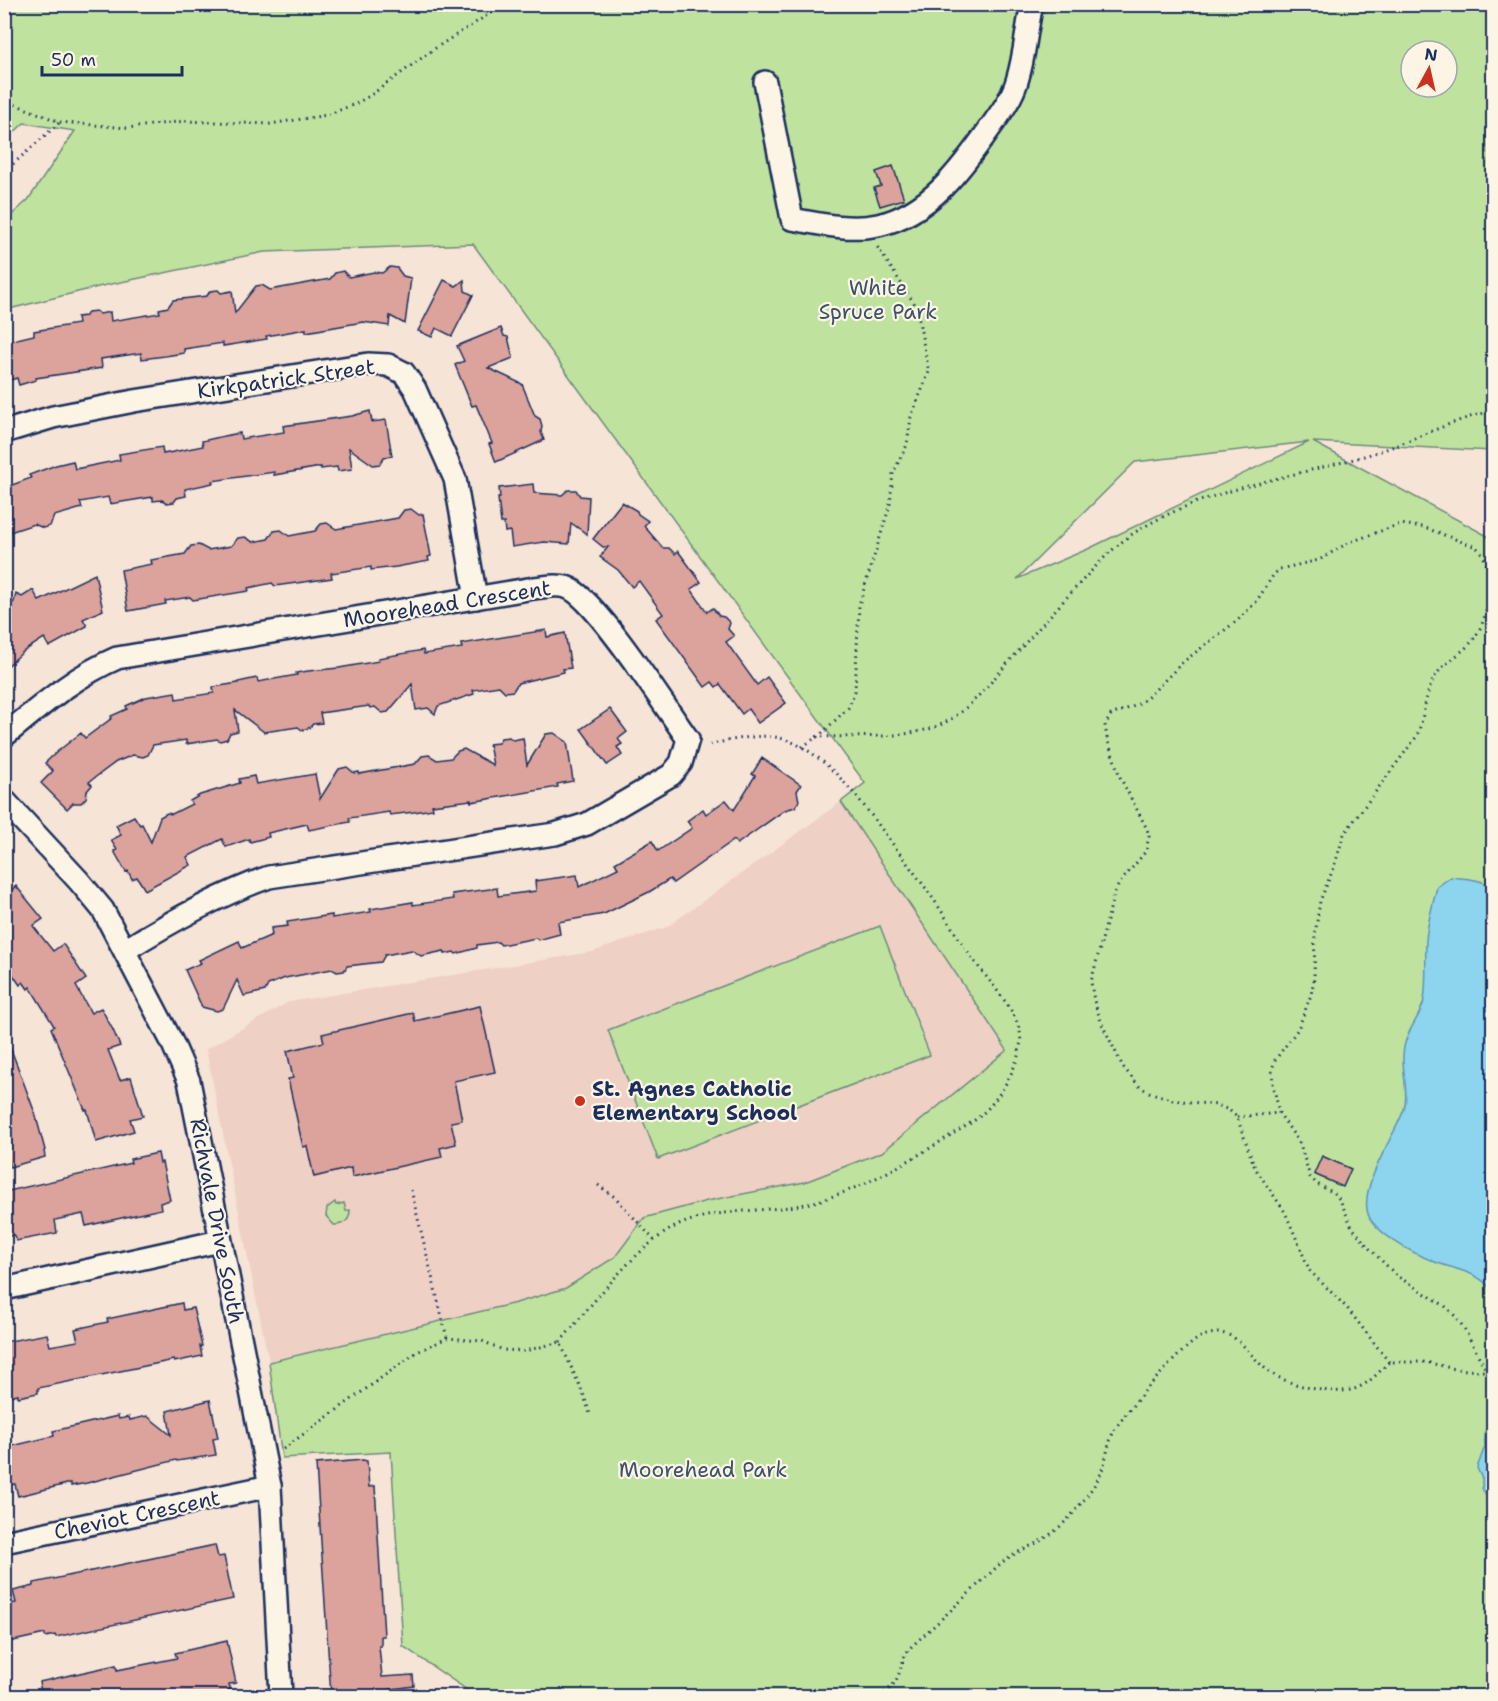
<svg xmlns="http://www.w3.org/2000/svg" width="1498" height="1701" font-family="'Shantell Sans',sans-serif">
<rect width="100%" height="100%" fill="#f6e4d6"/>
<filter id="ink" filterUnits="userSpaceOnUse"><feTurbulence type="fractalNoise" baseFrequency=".0167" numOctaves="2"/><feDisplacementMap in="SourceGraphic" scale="12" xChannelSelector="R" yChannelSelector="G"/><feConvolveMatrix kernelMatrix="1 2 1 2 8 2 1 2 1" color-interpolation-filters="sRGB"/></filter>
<g filter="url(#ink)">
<!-- built -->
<polygon fill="#eed0c5" points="841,802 1007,1050 882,1152 805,1182 707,1201 645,1218 615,1257 566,1288 516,1303 269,1362 206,1049 289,1002 592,952 667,927"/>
<!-- green -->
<g fill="#bfe39e" stroke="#6d897e" stroke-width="1.5" fill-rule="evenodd">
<path d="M 5,5 L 1493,5 L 1493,451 L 1313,442 L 1493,539 L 1493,1696 L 476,1696 L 403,1646 L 391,1452 L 282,1458 L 269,1362 L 516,1303 L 566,1288 L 615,1257 L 644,1218 L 707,1201 L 805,1182 L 882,1152 L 1007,1050 L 841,802 L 865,783 L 473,244 L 264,252 L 102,286 L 5,310 L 5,221 L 28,200 L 75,131 L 24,123 L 5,141 ZM 1411,51 L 1447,51 L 1447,87 L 1411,87 ZM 1309,442 L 1088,549 L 1017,579 L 1135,462 Z"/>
<polygon points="880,926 930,1055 658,1159 608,1030"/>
<path d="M 335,1202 L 336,1205 L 344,1203 L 346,1211 L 350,1210 C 350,1220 344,1225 334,1225 L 326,1216 L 327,1208 Z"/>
</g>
<!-- water -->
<g fill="#8dd4ee" stroke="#5f92b4" stroke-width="1.5">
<path d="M 1451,877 C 1464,879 1484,878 1493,889 L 1493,1293 C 1482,1272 1455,1270 1435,1262 C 1414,1254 1388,1240 1373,1223 C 1350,1197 1395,1137 1404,1109 C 1409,1095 1402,1070 1403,1055 C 1404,1031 1420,1020 1424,1000 C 1427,980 1425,961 1426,941 C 1427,923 1433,904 1437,887 Z"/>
<polygon points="1493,1412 1494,1522 1493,1522 1488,1512 1488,1500 1482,1488 1482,1479 1477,1468 1485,1446 1484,1434"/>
</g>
<!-- building -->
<g fill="#dca29c" stroke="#1b2f5e" stroke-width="1.5">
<polygon points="893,166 904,199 880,206 874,188 881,186 876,172"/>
<polygon points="390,267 397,268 403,276 411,278 405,324 390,316 389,326 363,322 306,332 306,329 266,336 267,339 223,346 223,343 184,349 184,353 165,356 142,359 141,353 101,359 102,368 36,378 36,380 19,385 17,378 4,382 4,342 34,335 34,331 78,324 77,317 86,316 88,312 96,311 100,314 110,312 111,321 160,313 159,309 168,307 173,300 207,296 210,291 218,290 221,293 232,291 235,313 256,286 262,285 270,290 330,279 335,273 343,271 349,277 374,272 382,273"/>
<polygon points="444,280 456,286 464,280 465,291 473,295 452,336 436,328 432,337 418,331"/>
<polygon points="501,328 504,336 508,337 513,358 488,368 522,384 535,416 540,419 542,426 541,432 544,440 496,462 489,444 492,443 476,405 472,406 455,365 464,361 457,346"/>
<polygon points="370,411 372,422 386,420 392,456 384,457 380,464 373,465 349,448 352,469 338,471 337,467 321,469 321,467 274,475 274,472 212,481 213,483 185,489 186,496 177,498 174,502 167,503 162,500 153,501 153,497 110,504 108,497 80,502 82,508 54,516 50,526 43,528 34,524 4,534 4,488 31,478 29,475 56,465 73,461 75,469 120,460 119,454 162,447 163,454 203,446 202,441 224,436 240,433 241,439 284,432 283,426 352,416"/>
<polygon points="533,484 534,493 562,495 568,490 576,490 580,496 589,497 587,534 571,523 569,544 544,542 512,547 510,531 505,532 504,523 501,523 498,498 500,498 499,488"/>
<polygon points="622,502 637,511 638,514 648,521 644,526 663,548 669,548 675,554 678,551 701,582 691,589 707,612 713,608 719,616 724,617 730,623 728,629 734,636 726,642 757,685 767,677 786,703 758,723 748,709 742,714 720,684 716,687 712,682 705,687 656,619 663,614 639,581 632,587 618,570 600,557 608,547 603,547 593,539"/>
<polygon points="411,509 419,515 423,514 431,556 428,557 429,561 396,567 371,570 371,567 331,573 332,578 275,586 272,583 248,588 249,591 193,600 190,597 165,601 166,604 128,611 121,570 152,564 151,560 185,554 191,546 199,545 208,550 231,546 238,538 245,537 253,542 268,539 274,531 281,530 289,536 315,531 321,524 327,523 336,529 398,518 404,510"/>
<polygon points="95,574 103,610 83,619 87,626 49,647 44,638 24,651 4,669 4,609 14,602 16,594 22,597 33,590 39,601"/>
<polygon points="546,630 547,637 565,633 571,668 563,669 564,672 518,683 513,691 505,692 499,686 473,690 474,694 438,706 435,714 428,708 416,710 412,684 388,712 382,713 375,707 370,708 369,706 320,713 322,723 313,724 309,728 302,730 298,727 264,732 235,710 238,731 230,733 227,739 220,741 217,739 186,744 186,740 153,745 148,755 143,757 133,755 116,762 89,782 92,785 87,791 86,798 81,803 73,803 67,809 41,783 53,771 45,763 58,751 81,733 85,738 112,718 111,716 127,709 126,706 146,697 175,692 176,699 214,693 213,687 238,683 238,682 257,678 258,682 297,675 296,673 308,671 339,668 379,661 378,658 423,650 424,654 462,648 461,644"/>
<polygon points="610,709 627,732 618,739 622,744 617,747 622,755 607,765 581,729"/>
<polygon points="554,733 567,742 573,781 557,784 558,787 471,802 471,800 432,805 433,809 414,812 390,815 389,812 349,818 350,822 309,830 307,824 268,833 269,837 250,842 249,839 226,847 222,839 187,857 191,865 145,890 137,877 132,879 128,871 126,872 114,851 117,850 111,840 121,835 116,825 134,816 140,825 142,824 151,842 160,817 167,813 172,814 192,804 190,801 200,795 240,783 239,779 254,776 256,784 315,774 320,799 339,769 347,767 354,773 359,772 359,774 415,764 422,756 429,755 437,760 451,758 458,751 464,749 493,765 489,744 498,743 501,738 509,737 513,740 523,738 527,765 546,734"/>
<polygon points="762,758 801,785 797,791 799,801 795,807 785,810 737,844 734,840 673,883 670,879 649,892 604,914 558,922 560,934 538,940 536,938 501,945 498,942 477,945 477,948 456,954 454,952 445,954 444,951 421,956 412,950 385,955 381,962 347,966 344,971 337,972 332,969 285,978 268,985 265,991 244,996 237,980 223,1009 217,1011 202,1007 185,970 201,963 199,960 239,941 242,948 272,935 271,928 288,926 287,922 332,915 332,918 371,912 370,909 413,902 413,905 453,899 452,894 497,888 498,896 536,891 535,881 577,875 579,887 618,868 615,863 652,841 658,851 692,828 687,821 703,809 706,814 726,800 734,810 755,776 752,774"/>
<polygon points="16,886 43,919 33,926 53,951 63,944 86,979 76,986 91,1013 101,1008 113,1030 120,1046 108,1050 120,1080 131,1077 143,1116 130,1119 134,1131 96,1142 87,1110 85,1110 51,1028 54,1026 30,987 28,989 23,982 20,985 4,962 4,897"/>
<polygon points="480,1006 495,1072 454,1081 462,1120 451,1122 456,1144 440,1148 442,1157 352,1177 351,1168 314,1177 307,1146 303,1147 288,1079 293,1078 287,1051 324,1042 322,1034 413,1013 415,1021"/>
<polygon points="4,1036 6,1036 35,1113 45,1150 44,1151 45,1157 10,1167 4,1147"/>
<polygon points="158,1153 160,1163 162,1162 170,1200 160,1203 161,1209 86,1226 83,1214 55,1220 57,1233 16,1241 14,1235 4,1237 4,1192 131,1163 130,1159"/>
<polygon points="1322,1156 1351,1169 1343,1187 1314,1174"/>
<polygon points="182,1303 183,1310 193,1308 202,1346 200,1346 202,1356 174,1362 174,1360 38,1388 38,1393 18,1397 18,1394 9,1396 8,1393 4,1394 4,1342 47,1334 50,1346 78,1341 75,1329 108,1322 107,1319"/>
<polygon points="210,1400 218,1438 213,1439 216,1455 177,1461 176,1460 87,1483 71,1486 71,1483 18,1496 15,1484 9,1485 4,1462 4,1451 9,1450 8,1447 54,1436 53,1431 118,1416 119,1419 129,1417 130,1420 147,1416 171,1435 167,1411"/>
<polygon points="363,1460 367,1461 369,1487 375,1486 384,1636 381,1636 381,1646 379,1646 382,1677 413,1675 414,1686 386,1690 386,1696 331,1696 316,1464"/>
<polygon points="215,1545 218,1557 224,1556 233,1599 56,1637 55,1635 45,1637 45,1634 4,1643 4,1605 16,1603 13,1591 34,1586 34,1583"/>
<polygon points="227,1641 236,1683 229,1684 232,1696 42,1696 39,1682 116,1665 117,1670 177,1658 175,1653"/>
</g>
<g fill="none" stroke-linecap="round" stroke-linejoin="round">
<defs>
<g id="minor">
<path d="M 765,82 L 792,219 C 819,224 851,231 878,225 C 929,214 962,168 990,128 C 1000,114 1012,98 1017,81 C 1025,56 1026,30 1032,4"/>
<polyline points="4,432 53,417 134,401 368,364 388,365 404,373 415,389 455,479 476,598"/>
<path d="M 4,736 C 41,706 73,677 117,658 L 534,588 C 544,587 556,584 566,587 C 594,595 667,710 688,739 L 681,763 L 671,775 L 587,824 L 555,834 L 520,839 L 269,877 C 218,895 170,922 125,950"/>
<polyline points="4,800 79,881 103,910 172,1042 189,1081 270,1486 281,1696"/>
<polyline points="4,1289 220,1241"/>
<polyline points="4,1542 270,1486"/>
</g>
</defs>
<!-- minor casing -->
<use href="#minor" stroke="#1b2f5e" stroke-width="26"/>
<!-- path -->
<g stroke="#1b2f5e" stroke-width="3" stroke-dasharray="1.5 4.5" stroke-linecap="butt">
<polyline points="4,100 60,122 127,128 185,121 270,124 327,115 355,104 371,95 437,47 505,4"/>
<polyline points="4,172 60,122"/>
<path d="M 816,737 C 853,736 893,739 929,729 C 961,720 984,690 1005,666 C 1030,638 1055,610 1081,582 C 1097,565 1114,546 1134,533 C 1206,487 1294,478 1374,453 C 1414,441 1452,419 1494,411"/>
<polyline points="802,747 821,734 848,708 855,691 859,605 890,505 893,473 907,445 911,417 929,372 916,306 876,245"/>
<polyline points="1237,1117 1279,1113"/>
<polyline points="598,1185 616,1198 654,1240"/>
<polyline points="411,1190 447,1338"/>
<path d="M 560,1342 C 589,1308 639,1242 679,1225 C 721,1206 770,1214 814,1202 C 860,1190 910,1161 951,1135 C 961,1129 972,1123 981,1115 C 1000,1099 1025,1057 1020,1032 C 1016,1010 988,980 975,962 C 960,942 948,920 934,900 C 916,874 896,849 878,824 C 854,792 817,744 775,737 C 756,734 727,741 708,745"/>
<path d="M 1389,1362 L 1347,1308 L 1310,1271 L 1285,1212 L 1255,1168 L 1237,1117 L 1229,1110 L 1217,1105 L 1173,1100 L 1149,1092 L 1140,1087 L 1123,1067 L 1102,1024 L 1094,1001 L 1091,982 L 1114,894 L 1119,884 L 1146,851 L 1149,836 L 1147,829 L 1120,777 L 1107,738 L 1105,725 L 1111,715 L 1137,705 L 1149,696 L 1183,662 L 1238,620 L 1256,602 L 1274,574 L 1280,569 L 1319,560 L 1348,543 L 1400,524 L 1423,527 L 1476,547 C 1498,566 1490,619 1473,640 C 1463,653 1446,661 1436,675 C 1424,693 1425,716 1417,736 L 1344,834 L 1334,867 L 1320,901 L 1315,935 L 1314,979 L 1311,995 L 1298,1029 L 1275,1060 L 1272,1070 L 1273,1083 L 1279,1113 L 1300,1144 L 1310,1177 L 1317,1184 L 1334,1193 L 1340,1200 L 1352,1227 L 1369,1248 L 1397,1276 L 1445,1306 L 1455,1316 L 1464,1328 L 1486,1370"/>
<polyline points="283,1449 417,1352 447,1338 482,1341 503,1350 525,1351 560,1342 584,1396 591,1417"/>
<path d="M 879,1696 C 907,1681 895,1662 913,1645 C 942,1619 970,1592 999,1565 C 1011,1554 1028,1548 1042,1540 C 1064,1527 1081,1505 1095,1484 C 1107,1465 1105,1452 1113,1433 C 1120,1417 1185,1343 1201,1337 C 1237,1321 1247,1357 1271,1373 C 1289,1385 1332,1396 1354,1389 C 1368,1385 1379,1372 1389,1362 L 1426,1362 L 1455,1369 L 1494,1372"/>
</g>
<!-- minor -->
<use href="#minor" stroke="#fcf5e5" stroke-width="21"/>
</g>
</g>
<!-- markers -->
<circle fill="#c8321e" stroke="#fcf5e5" stroke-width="2" cx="580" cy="1101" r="6"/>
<g text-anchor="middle" stroke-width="4.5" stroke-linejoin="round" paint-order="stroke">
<!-- park labels -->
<g font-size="21" fill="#3c536b" stroke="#fcf5e5">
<text x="878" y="295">White<tspan x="878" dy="24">Spruce Park</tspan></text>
<text x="703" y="1477">Moorehead Park</text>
</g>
<!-- street labels -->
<g font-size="21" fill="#1b2f5e" stroke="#fcf5e5">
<text transform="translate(286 379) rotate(-8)" y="7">Kirkpatrick Street</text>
<text transform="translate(447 604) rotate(-9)" y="7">Moorehead Crescent</text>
<text transform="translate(217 1221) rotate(79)" y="7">Richvale Drive South</text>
<text transform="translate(137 1515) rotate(-12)" y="7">Cheviot Crescent</text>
</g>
<!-- poi labels -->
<g font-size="21" font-weight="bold" fill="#1b2f5e" stroke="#fcf5e5" text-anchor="start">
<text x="592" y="1096">St. Agnes Catholic<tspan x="592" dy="24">Elementary School</tspan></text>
</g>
</g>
<!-- margin -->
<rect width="1498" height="1701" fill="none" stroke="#fcf5e5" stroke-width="24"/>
<rect x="12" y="12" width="1474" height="1677" fill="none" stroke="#1b2f5e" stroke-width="2" filter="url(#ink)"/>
<!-- north arrow -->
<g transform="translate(1429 69) rotate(8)"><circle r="28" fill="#fcf5e5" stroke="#a2a6af" stroke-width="1.5"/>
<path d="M0-4.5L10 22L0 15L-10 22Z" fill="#c8321e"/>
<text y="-9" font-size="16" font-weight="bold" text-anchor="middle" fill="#1b2f5e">N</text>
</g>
<!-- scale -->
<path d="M42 66v9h140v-9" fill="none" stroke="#1b2f5e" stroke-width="3"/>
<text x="51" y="66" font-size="18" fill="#1b2f5e" stroke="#fcf5e5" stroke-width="4.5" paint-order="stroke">50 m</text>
</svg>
